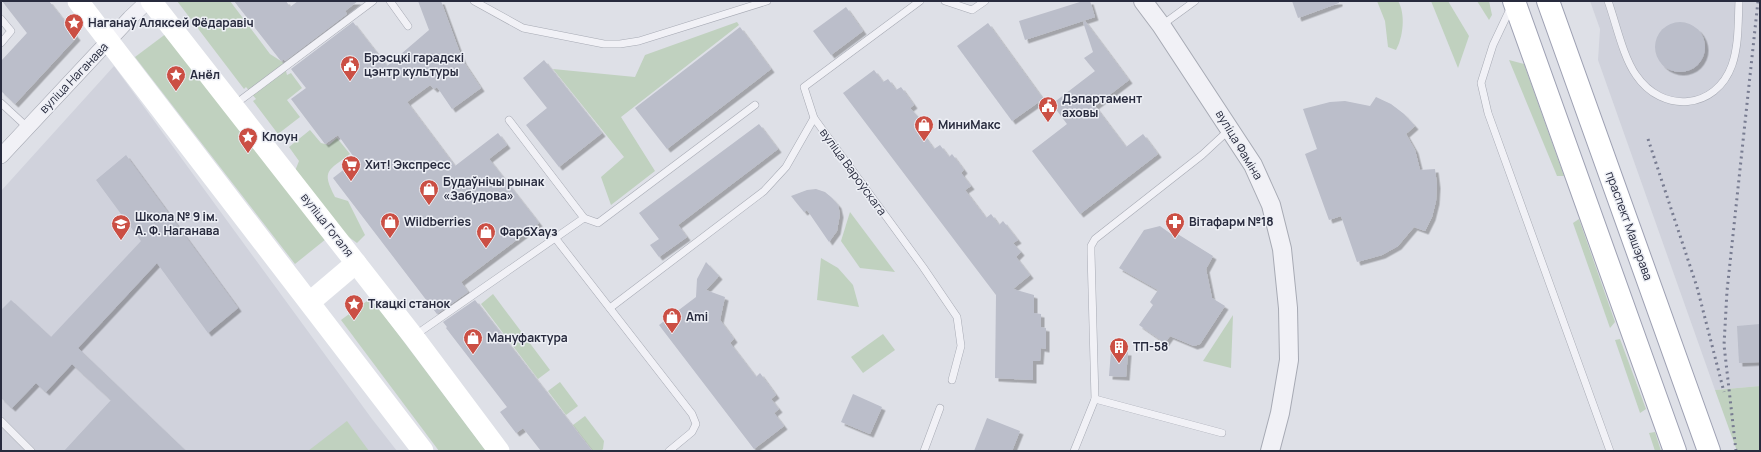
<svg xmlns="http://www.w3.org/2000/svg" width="1761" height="452" font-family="Manrope,sans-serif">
<defs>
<filter id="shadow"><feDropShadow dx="3.5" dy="3.5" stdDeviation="0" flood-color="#0004"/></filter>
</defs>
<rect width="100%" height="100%" fill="#dee0e7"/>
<!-- built -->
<g fill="#d0d2dc">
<polygon points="1590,1 1760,1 1760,386 1715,390 1598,60 1600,29"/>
<polygon points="114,66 372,419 397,451 1,451 1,191"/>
</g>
<!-- green -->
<g fill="#c0d1bf">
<polygon points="177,1 230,1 270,54 284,63 287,75 291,73 302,88 287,100 300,117 278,134 253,101 256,99 246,87 244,89"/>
<path d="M 1377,1 L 1398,1 C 1406,14 1403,38 1396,50 L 1388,47 L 1385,21 Z"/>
<polygon points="1431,1 1448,1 1469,36 1458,68"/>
<polygon points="1477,1 1489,1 1492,15 1489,20"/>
<polygon points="737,22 739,25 621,117 655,171 611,205 601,177 624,157 553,69 635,77 645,55"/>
<polygon points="167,33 326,239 295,264 135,57"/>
<polygon points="1509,60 1524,64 1564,176 1557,176"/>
<path d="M 310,130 L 321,143 L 329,145 L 337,138 L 350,154 C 328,171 321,170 335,197 L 348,201 L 365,235 L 357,243 L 346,235 L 295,171 L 299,161 L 289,147 Z"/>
<polygon points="850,212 895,272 860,268 841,241"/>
<polygon points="1579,219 1615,322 1610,328 1573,223"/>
<polygon points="821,258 838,268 853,285 859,307 817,300"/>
<polygon points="493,294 550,370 538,379 481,304"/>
<polygon points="371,298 486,451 439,451 341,320"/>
<polygon points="1233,315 1231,368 1203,361"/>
<polygon points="883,334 895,350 863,373 851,357"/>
<polygon points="1620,339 1646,409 1640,413 1615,340"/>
<polygon points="560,382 578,406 566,415 548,391"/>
<polygon points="1760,386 1760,451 1737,451 1715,390"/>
<polygon points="585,416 604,441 603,449 601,451 593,451 573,425"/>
<polygon points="347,421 369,451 308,451"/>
<polygon points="1655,432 1661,451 1655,451 1649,433"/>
</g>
<!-- building -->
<g fill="#bbbeca" filter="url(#shadow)">
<polygon points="2,1 49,1 77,37 15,104 1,91 1,61 27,33"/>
<polygon points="234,1 286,1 290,7 298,1 358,1 345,11 347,14 285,61 284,59 281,61"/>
<polygon points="418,1 441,1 463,61 481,88 452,109 437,87 434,89 430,85 407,102 455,166 498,133 507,145 489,159 539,223 461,282 468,292 437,314 333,178 356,160 338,135 325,144 291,99 306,88 291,69 353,22 387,66 429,30"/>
<polygon points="1083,1 1090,1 1095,17 1025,40 1019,21"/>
<polygon points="1292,1 1339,1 1339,3 1298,18"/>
<polygon points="846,7 863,31 831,55 813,31"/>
<polygon points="1085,21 1129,80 1095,106 1126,147 1143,134 1158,154 1080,214 1032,151 1067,124 1052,104 1095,71 1084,58 1093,52 1083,22"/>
<circle cx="1680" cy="47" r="25"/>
<polygon points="988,23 1043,99 1012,121 957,46"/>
<polygon points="740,27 771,69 667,149 635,108"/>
<polygon points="544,60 602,133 559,167 526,125 547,108 523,78"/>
<polygon points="874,70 883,82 888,79 896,90 901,87 914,105 910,108 919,118 914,122 934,149 940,145 949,157 952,154 964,170 961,173 971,186 965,190 986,218 991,214 999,225 1003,221 1018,240 1013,243 1021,252 1016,257 1030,275 1013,289 1034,295 1034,313 1041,314 1041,327 1046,328 1046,349 1041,348 1040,361 1033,361 1033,380 995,378 996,295 843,93"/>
<polygon points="1376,97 1391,104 1404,114 1415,126 1406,134 1415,150 1420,170 1435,169 1437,185 1436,201 1432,217 1425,231 1414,227 1398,246 1382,255 1357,262 1341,216 1329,220 1305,154 1317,149 1303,109 1330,102 1345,101 1370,106"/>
<polygon points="759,124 778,149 678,225 687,237 659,257 650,245 659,239 639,213"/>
<polygon points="126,155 238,308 208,333 157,263 78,348 186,451 64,451 111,400 72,364 46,392 36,383 12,408 1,398 1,310 11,300 51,337 141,241 96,180"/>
<polygon points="816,189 825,192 832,198 838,205 840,214 837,231 829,242 807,210 804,212 791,196 807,190"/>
<polygon points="1160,226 1171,234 1176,233 1213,256 1206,269 1212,298 1225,306 1200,344 1194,346 1170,336 1165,343 1139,325 1153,305 1150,302 1158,290 1119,268 1144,230"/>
<polygon points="706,262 719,276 706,290 725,297 720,320 734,339 730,343 756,377 760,373 776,395 771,399 779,409 774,413 784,426 754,449 659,325 696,297 697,279"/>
<polygon points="475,300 592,451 541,451 523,428 516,433 500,412 507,407 446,328 447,327 443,322"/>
<polygon points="1760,324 1760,362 1739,363 1737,326"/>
<polygon points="1111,351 1128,352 1126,377 1109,376"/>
<polygon points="853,394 882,407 870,434 841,422"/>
<polygon points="987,418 1020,431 1012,451 974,451"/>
</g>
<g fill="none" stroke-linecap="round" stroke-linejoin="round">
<defs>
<g id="service">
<polyline points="390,1 408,26"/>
<polyline points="474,1 523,28 604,44 620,44 639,41 767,1"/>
<polyline points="920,1 804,87 814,118 923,267 957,317 961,346 952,380"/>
<polyline points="945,1 972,10 985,1"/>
<path d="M 1608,1 C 1616,23 1623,57 1636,75 C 1662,114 1716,110 1732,65 C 1739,45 1738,22 1739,1"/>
<polyline points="1511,7 1493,45 1481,83 1488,113 1610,451"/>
<polyline points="1,19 11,31 1,43"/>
<polyline points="1162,25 1195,1"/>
<polyline points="1,103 27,127"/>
<polyline points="234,105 373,1"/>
<polyline points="509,120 584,218"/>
<polyline points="556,239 692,414 696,424 692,432 669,451"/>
<polyline points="610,308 764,191 786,167 814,118"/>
<polyline points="414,336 584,218 598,223 755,105"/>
<polyline points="1095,399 1222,433"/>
<polyline points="1,421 31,451"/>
<polyline points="924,451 940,408"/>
<polyline points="1074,451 1095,399 1091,253 1091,246 1095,239 1202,155 1229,130"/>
</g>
<polyline id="minor" points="1,156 130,18 148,1"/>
<polyline id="tertiary" points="1143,1 1161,25 1253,165 1271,205 1282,249 1288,308 1289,360 1280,413 1270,451"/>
<g id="primary">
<polyline points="1514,1 1675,451"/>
<polyline points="1548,1 1709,451"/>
</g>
</defs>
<!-- service casing -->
<use href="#service" stroke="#a7aab4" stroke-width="8"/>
<!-- minor casing -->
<use href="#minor" stroke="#a7aab4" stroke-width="16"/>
<!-- tertiary casing -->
<use href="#tertiary" stroke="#a7aab4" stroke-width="20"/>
<!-- primary casing -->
<use href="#primary" stroke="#9ea1b3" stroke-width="24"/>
<!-- service -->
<use href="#service" stroke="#f1f1f6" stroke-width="7"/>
<!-- minor -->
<use href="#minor" stroke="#f1f1f6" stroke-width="15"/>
<!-- tertiary -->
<use href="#tertiary" stroke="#f1f1f6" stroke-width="18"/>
<!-- secondary -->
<g stroke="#fff" stroke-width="21">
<polyline points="78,1 423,451"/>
<polyline points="151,1 413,336 499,451"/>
<polyline points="310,302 356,263"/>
</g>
<!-- primary -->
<use href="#primary" stroke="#fff" stroke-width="22"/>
<!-- rail -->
<g stroke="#787c91" stroke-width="3" stroke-dasharray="2 4" stroke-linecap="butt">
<polyline points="1648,139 1697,287 1724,392"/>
<polyline points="1736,451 1724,345 1727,291 1758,1"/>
</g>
</g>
<!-- icons -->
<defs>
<symbol id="sight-pin" viewBox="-11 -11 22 30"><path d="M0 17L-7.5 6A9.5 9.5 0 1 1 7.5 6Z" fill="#cb4f44" stroke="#edeff5"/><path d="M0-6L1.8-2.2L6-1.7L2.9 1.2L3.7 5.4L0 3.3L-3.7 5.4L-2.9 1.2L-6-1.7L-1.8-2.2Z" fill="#fff"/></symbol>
<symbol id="civic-pin" viewBox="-11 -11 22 30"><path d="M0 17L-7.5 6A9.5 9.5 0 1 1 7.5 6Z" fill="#cb4f44" stroke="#edeff5"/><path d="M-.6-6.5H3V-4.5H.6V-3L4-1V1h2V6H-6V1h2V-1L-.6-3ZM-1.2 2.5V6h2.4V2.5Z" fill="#fff"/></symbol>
<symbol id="shop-pin" viewBox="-11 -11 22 30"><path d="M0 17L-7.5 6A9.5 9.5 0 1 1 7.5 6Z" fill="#cb4f44" stroke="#edeff5"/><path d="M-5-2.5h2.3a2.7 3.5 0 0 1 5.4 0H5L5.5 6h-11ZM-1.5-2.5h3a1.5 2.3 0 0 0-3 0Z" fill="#fff"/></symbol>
<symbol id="supermarket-pin" viewBox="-11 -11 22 30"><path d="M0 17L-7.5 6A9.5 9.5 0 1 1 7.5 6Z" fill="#cb4f44" stroke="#edeff5"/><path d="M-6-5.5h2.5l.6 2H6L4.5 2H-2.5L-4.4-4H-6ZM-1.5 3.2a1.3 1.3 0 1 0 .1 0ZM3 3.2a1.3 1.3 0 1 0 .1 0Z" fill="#fff"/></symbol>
<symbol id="pharmacy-pin" viewBox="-11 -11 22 30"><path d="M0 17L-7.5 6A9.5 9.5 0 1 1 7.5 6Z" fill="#cb4f44" stroke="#edeff5"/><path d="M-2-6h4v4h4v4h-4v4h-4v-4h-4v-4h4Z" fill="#fff"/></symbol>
<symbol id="school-pin" viewBox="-11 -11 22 30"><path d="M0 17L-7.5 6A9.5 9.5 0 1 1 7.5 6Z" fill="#cb4f44" stroke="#edeff5"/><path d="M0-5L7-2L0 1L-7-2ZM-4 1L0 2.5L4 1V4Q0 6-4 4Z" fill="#fff"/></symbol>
<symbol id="building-pin" viewBox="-11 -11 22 30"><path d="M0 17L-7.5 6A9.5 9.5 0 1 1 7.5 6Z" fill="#cb4f44" stroke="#edeff5"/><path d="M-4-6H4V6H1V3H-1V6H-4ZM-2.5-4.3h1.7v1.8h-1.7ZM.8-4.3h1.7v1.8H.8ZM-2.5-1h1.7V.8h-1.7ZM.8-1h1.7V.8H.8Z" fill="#fff"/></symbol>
</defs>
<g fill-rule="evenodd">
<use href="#sight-pin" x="63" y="12" width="22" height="30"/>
<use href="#civic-pin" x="339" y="54" width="22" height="30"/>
<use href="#sight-pin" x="165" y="64" width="22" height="30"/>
<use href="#civic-pin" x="1037" y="95" width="22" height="30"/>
<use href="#shop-pin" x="913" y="114" width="22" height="30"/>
<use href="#sight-pin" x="237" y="126" width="22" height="30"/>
<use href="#supermarket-pin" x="340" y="154" width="22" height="30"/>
<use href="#shop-pin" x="418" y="178" width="22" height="30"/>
<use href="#shop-pin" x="379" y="211" width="22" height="30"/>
<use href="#pharmacy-pin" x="1164" y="211" width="22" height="30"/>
<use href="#school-pin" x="110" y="213" width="22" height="30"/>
<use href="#shop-pin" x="475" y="221" width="22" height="30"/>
<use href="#sight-pin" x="343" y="293" width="22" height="30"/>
<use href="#shop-pin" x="661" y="306" width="22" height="30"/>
<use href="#shop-pin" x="462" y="327" width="22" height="30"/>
<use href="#building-pin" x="1108" y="336" width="22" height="30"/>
</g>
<g text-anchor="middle" stroke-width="3" stroke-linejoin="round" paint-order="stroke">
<!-- poi labels -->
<g font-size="12" font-weight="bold" fill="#282b3e" stroke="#edeff5" text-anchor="start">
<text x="88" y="27">Наганаў Аляксей Фёдаравіч</text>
<text x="364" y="62">Брэсцкі гарадскі<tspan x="364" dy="14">цэнтр культуры</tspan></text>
<text x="190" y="79">Анёл</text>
<text x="1062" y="103">Дэпартамент<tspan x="1062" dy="14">аховы</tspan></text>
<text x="938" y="129">МиниМакс</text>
<text x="262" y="141">Клоун</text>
<text x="365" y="169">Хит! Экспресс</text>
<text x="443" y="186">Будаўнічы рынак<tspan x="443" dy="14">«Забудова»</tspan></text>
<text x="135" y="221">Школа № 9 ім.<tspan x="135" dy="14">А. Ф. Наганава</tspan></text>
<text x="404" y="226">Wildberries</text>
<text x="1189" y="226">Вітафарм №18</text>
<text x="500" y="236">ФарбХауз</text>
<text x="368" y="308">Ткацкі станок</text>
<text x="686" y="321">Ami</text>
<text x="487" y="342">Мануфактура</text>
<text x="1133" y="351">ТП-58</text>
</g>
<!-- street labels -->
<g font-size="12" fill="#282b3e" stroke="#edeff5">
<text transform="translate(74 78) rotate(-46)" y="4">вуліца Наганава</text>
<text transform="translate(1239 145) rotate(59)" y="4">вуліца Фаміна</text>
<text transform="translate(853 172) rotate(54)" y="4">вуліца Вароўскага</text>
<text transform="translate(327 225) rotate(52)" y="4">вуліца Гогаля</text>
<text transform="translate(1629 226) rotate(70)" y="4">праспект Машэрава</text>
</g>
</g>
<!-- border -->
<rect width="1761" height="452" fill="none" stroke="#282b3e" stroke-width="4"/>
</svg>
